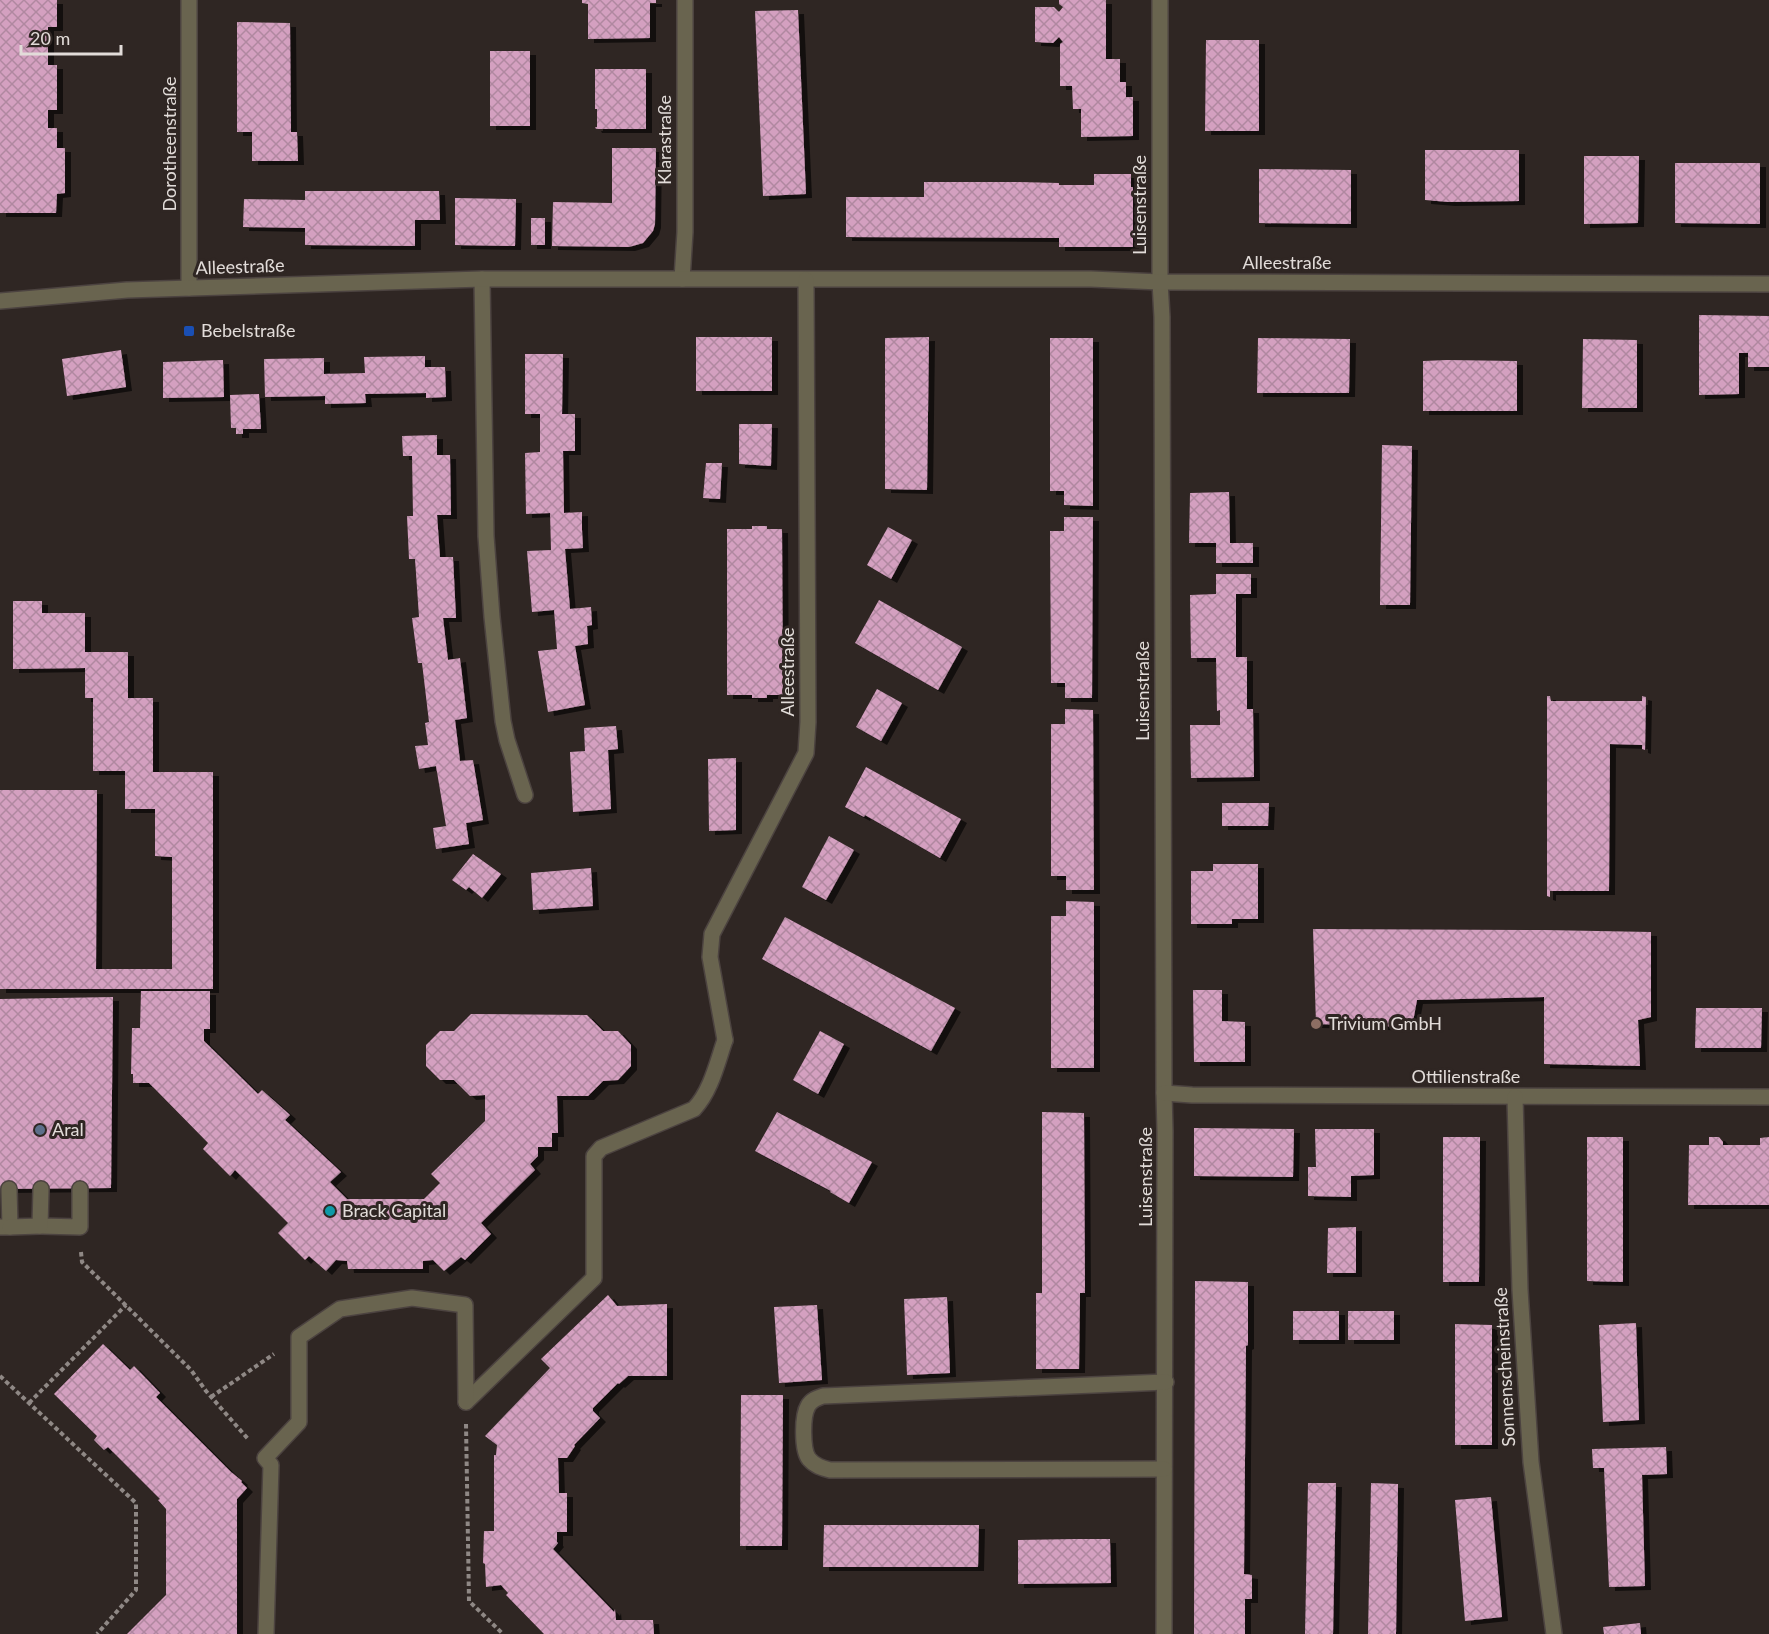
<svg xmlns="http://www.w3.org/2000/svg" width="1769" height="1634" font-family="Lato,sans-serif">
<defs>
<pattern id="building-cross-hatch" width="8" height="8" patternUnits="userSpaceOnUse" patternTransform="scale(1.5)"><rect width="8" height="8" fill="#d4a0c0"/><path d="M0 0l8 8M0 8l8-8" fill="none" stroke="#b088a0"/></pattern>
<filter id="shadow"><feDropShadow dx="6" dy="4" stdDeviation="0" flood-color="#0009"/></filter>
</defs>
<rect width="100%" height="100%" fill="#2f2623"/>
<!-- building -->
<g fill="url(#building-cross-hatch)" filter="url(#shadow)">
<polygon points="0,0 57,0 57,27 48,27 48,65 57,65 57,110 48,110 48,128 57,128 57,148 65,148 65,193 57,194 56,213 0,213"/>
<polygon points="582,0 656,0 656,3 650,3 650,38 588,39 588,4 582,3"/>
<polygon points="1059,0 1106,0 1106,59 1120,59 1120,82 1126,82 1126,97 1133,97 1133,136 1081,137 1081,109 1073,109 1072,86 1060,86 1060,44 1063,42 1059,37 1053,43 1035,42 1035,7 1054,7 1059,12 1063,7 1059,4"/>
<polygon points="798,10 806,194 763,196 755,11"/>
<polygon points="237,22 290,23 291,132 297,132 298,161 252,161 252,132 237,132"/>
<polygon points="1206,40 1259,40 1259,131 1205,131"/>
<rect x="490" y="51" width="40" height="75"/>
<polygon points="595,69 646,69 646,129 596,129 595,127 597,127 597,109 595,109"/>
<polygon points="612,148 656,148 655,224 653,231 643,243 629,247 552,246 553,202 612,203"/>
<polygon points="1425,150 1519,150 1519,201 1449,202 1425,200"/>
<polygon points="1584,156 1639,156 1638,223 1584,224"/>
<polygon points="1675,163 1760,163 1760,224 1675,223"/>
<polygon points="1259,169 1351,170 1351,224 1259,223"/>
<polygon points="1094,174 1131,174 1131,187 1133,187 1133,247 1059,247 1059,238 846,237 846,197 924,197 924,182 1019,182 1059,183 1059,185 1094,185"/>
<polygon points="305,191 439,191 440,220 415,220 415,246 305,245 305,228 243,227 244,199 305,200"/>
<polygon points="455,198 516,199 515,246 455,245"/>
<rect x="531" y="218" width="14" height="27"/>
<polygon points="1699,315 1769,316 1769,367 1748,367 1748,353 1739,353 1739,394 1699,395"/>
<rect x="696" y="337" width="76" height="54"/>
<polygon points="929,337 927,490 885,489 885,338"/>
<polygon points="1050,338 1093,338 1093,506 1064,505 1064,491 1050,491"/>
<polygon points="1258,338 1350,339 1349,393 1257,393"/>
<polygon points="1583,339 1637,340 1637,408 1582,408"/>
<polygon points="121,350 126,387 67,396 62,359"/>
<polygon points="525,354 563,354 562,414 575,414 575,451 563,451 564,513 582,512 582,530 583,548 565,549 570,609 591,607 592,625 587,626 588,644 575,646 585,705 548,712 538,651 557,649 554,610 532,612 527,551 551,550 550,513 526,514 525,453 540,452 540,414 525,414"/>
<polygon points="425,356 425,367 445,367 446,397 426,398 426,393 365,394 366,403 325,404 325,396 265,397 264,359 324,358 324,374 365,373 364,357"/>
<polygon points="223,360 224,397 163,398 163,362"/>
<polygon points="1447,360 1517,361 1517,411 1423,411 1423,361"/>
<polygon points="259,394 261,429 243,429 243,434 236,434 236,428 231,428 230,395"/>
<polygon points="739,424 772,424 771,466 739,464"/>
<polygon points="437,435 437,455 450,455 451,515 437,515 440,557 453,557 456,618 443,618 448,660 460,658 467,718 455,720 460,761 473,760 483,820 466,823 469,844 436,849 433,828 446,826 436,766 419,769 415,746 428,745 425,723 429,722 422,663 418,663 412,618 419,617 415,559 409,559 407,516 413,516 412,456 403,456 402,436"/>
<polygon points="1382,445 1412,446 1410,605 1380,605"/>
<polygon points="706,463 722,463 720,499 703,498"/>
<polygon points="1229,492 1230,543 1253,543 1253,563 1216,563 1216,543 1189,543 1190,493"/>
<polygon points="1064,517 1093,517 1092,698 1065,698 1065,683 1051,683 1050,531 1064,531"/>
<polygon points="752,526 767,526 767,529 782,529 783,695 767,695 767,698 752,698 752,695 727,695 727,529 752,529"/>
<polygon points="888,527 912,540 891,579 867,565"/>
<polygon points="1216,574 1251,574 1251,594 1236,594 1236,657 1247,657 1247,709 1253,709 1254,777 1191,778 1190,725 1220,725 1220,710 1217,711 1216,658 1191,658 1190,595 1216,594"/>
<polygon points="879,600 962,647 938,690 855,643"/>
<polygon points="13,601 42,601 42,613 85,613 85,652 128,652 128,698 153,698 153,772 213,772 213,989 0,989 0,790 97,790 96,969 172,969 172,857 155,856 155,809 125,809 125,771 93,771 93,698 85,698 85,668 13,669"/>
<polygon points="877,689 902,703 881,741 856,727"/>
<polygon points="1547,696 1550,696 1551,701 1642,701 1642,696 1646,697 1645,750 1642,749 1642,745 1610,744 1609,891 1550,891 1550,897 1547,896"/>
<polygon points="1065,709 1093,710 1094,890 1066,890 1066,876 1051,876 1051,724 1065,724"/>
<polygon points="616,726 618,749 608,750 611,809 573,812 570,752 585,751 584,728"/>
<polygon points="736,758 736,830 709,831 708,759"/>
<polygon points="866,767 961,819 940,858 865,815 864,817 845,807"/>
<polygon points="1222,803 1269,803 1268,826 1222,826"/>
<polygon points="829,836 854,850 826,900 802,887"/>
<polygon points="473,854 501,874 482,898 469,887 466,890 452,880"/>
<polygon points="1213,864 1258,864 1258,919 1232,919 1232,924 1191,924 1191,871 1213,871"/>
<polygon points="591,868 593,906 533,910 531,873"/>
<polygon points="1066,901 1094,902 1094,1068 1051,1068 1051,916 1066,916"/>
<polygon points="785,917 955,1008 931,1051 762,959"/>
<polygon points="1313,929 1544,930 1651,932 1651,1017 1638,1020 1640,1066 1544,1064 1544,997 1417,1000 1412,1027 1316,1024"/>
<polygon points="1193,990 1222,990 1222,1021 1245,1022 1245,1062 1194,1062"/>
<polygon points="141,991 210,991 210,1029 204,1029 204,1041 258,1094 262,1090 290,1115 285,1120 341,1172 330,1182 347,1199 424,1199 440,1183 431,1174 485,1121 485,1095 470,1096 454,1080 440,1080 426,1066 426,1045 440,1031 454,1031 471,1014 587,1015 603,1031 618,1031 631,1045 631,1066 618,1080 603,1081 588,1096 557,1096 558,1133 552,1133 552,1147 538,1147 538,1156 530,1164 535,1170 481,1223 491,1234 465,1260 461,1257 444,1271 433,1260 423,1261 423,1269 348,1269 347,1261 336,1260 326,1271 309,1256 305,1260 278,1233 288,1223 235,1170 230,1176 203,1149 208,1143 155,1089 149,1083 133,1083 133,1074 131,1074 132,1028 140,1028"/>
<polygon points="113,997 111,1188 0,1189 0,999"/>
<polygon points="1696,1008 1762,1008 1761,1048 1695,1048"/>
<polygon points="820,1031 844,1044 818,1094 793,1080"/>
<polygon points="777,1112 872,1162 849,1203 830,1192 831,1191 755,1151"/>
<polygon points="1042,1112 1084,1113 1085,1293 1080,1293 1079,1369 1036,1369 1036,1293 1042,1293"/>
<polygon points="1194,1128 1294,1129 1293,1177 1194,1176"/>
<polygon points="1315,1129 1374,1129 1374,1175 1351,1176 1351,1197 1308,1196 1308,1167 1316,1167"/>
<polygon points="1443,1137 1480,1137 1479,1282 1443,1282"/>
<polygon points="1587,1137 1623,1137 1623,1282 1587,1281"/>
<polygon points="1709,1137 1719,1137 1723,1142 1723,1145 1760,1145 1760,1138 1769,1137 1769,1205 1688,1205 1689,1145 1709,1145"/>
<polygon points="1356,1227 1356,1273 1327,1273 1328,1228"/>
<polygon points="1195,1281 1248,1282 1248,1345 1246,1346 1244,1574 1252,1575 1252,1599 1245,1599 1245,1634 1194,1634"/>
<polygon points="608,1295 617,1306 667,1304 667,1376 628,1376 619,1384 618,1383 593,1408 593,1411 600,1418 574,1445 575,1446 567,1458 558,1458 559,1493 567,1493 567,1532 557,1532 557,1542 558,1543 553,1549 614,1612 615,1609 616,1620 653,1620 654,1634 544,1634 506,1595 508,1593 501,1585 486,1587 485,1564 483,1563 484,1531 494,1531 494,1455 496,1455 497,1445 485,1436 550,1368 541,1359"/>
<polygon points="947,1297 950,1373 907,1375 904,1299"/>
<polygon points="817,1305 822,1380 779,1383 774,1307"/>
<rect x="1293" y="1311" width="46" height="29"/>
<rect x="1348" y="1311" width="46" height="29"/>
<polygon points="1636,1323 1639,1420 1603,1422 1599,1325"/>
<polygon points="1455,1324 1492,1325 1492,1445 1455,1445"/>
<polygon points="103,1344 130,1370 134,1366 160,1393 156,1397 231,1472 242,1481 241,1482 247,1488 237,1499 237,1634 127,1634 166,1595 166,1509 158,1500 160,1499 108,1447 104,1450 94,1440 97,1436 54,1394"/>
<polygon points="741,1395 783,1395 782,1546 740,1546"/>
<polygon points="1666,1447 1667,1474 1642,1475 1645,1586 1609,1587 1604,1468 1593,1468 1592,1449"/>
<polygon points="1308,1483 1336,1483 1333,1634 1305,1634"/>
<polygon points="1371,1483 1398,1484 1396,1634 1368,1634"/>
<polygon points="1491,1497 1502,1617 1465,1621 1455,1500"/>
<polygon points="824,1525 979,1525 978,1567 823,1567"/>
<polygon points="1075,1539 1110,1539 1111,1583 1018,1584 1018,1540"/>
<polygon points="1640,1623 1641,1634 1604,1634 1603,1627"/>
</g>
<g fill="none" stroke-linecap="round" stroke-linejoin="round">
<defs>
<g id="lane">
<polyline points="40,1226 80,1227 80,1189"/>
<polyline points="0,1227 10,1227 9,1189"/>
<polyline points="10,1227 40,1226 41,1189"/>
<path d="M 466,1402 L 594,1278 L 594,1156 L 601,1148 L 694,1109 C 711,1091 717,1063 725,1040"/>
<polyline points="266,1634 271,1465 265,1458 299,1422 299,1337 340,1309 412,1298 465,1305 466,1402"/>
</g>
<g id="street">
<polyline points="1160,0 1160,282 1162,317 1164,1093 1165,1131 1164,1634"/>
<polyline points="482,279 486,536 492,617 503,721 507,740 525,795"/>
<polyline points="682,279 685,232 685,0"/>
<polyline points="189,288 189,0"/>
<polyline points="0,301 127,290 482,279 1091,279 1160,282 1769,284"/>
<polyline points="725,1040 710,957 712,934 806,753 808,722 806,280"/>
<polyline points="1164,1093 1192,1095 1769,1097"/>
<polyline points="1515,1097 1520,1290 1531,1462 1554,1634"/>
<path d="M 1164,1469 L 830,1470 C 822,1468 815,1466 809,1459 C 802,1450 802,1416 808,1406 C 811,1400 817,1398 823,1396 L 1166,1382"/>
</g>
</defs>
<!-- lane casing -->
<use href="#lane" stroke="#4c4340" stroke-width="18"/>
<!-- street casing -->
<use href="#street" stroke="#4c4340" stroke-width="18"/>
<!-- path -->
<g stroke="#8f8885" stroke-width="4" stroke-dasharray="4.5 3" stroke-linecap="butt">
<polyline points="81,1252 82,1262 191,1370 206,1391 248,1439"/>
<polyline points="0,1376 136,1503 136,1590 97,1634"/>
<polyline points="211,1397 274,1354"/>
<polyline points="29,1403 126,1305"/>
<polyline points="466,1424 469,1601 503,1634"/>
</g>
<!-- lane -->
<use href="#lane" stroke="#69644f" stroke-width="15"/>
<!-- street -->
<use href="#street" stroke="#69644f" stroke-width="15"/>
</g>
<!-- markers -->
<rect fill="#1a4fb4" stroke="#2f2623" stroke-width="2" x="183" y="325" width="12" height="12" rx="3"/>
<circle fill="#8d6e63" stroke="#2f2623" stroke-width="2" cx="1316" cy="1024" r="6"/>
<circle fill="#5c6f8a" stroke="#2f2623" stroke-width="2" cx="40" cy="1130" r="6"/>
<circle fill="#0f9aa8" stroke="#2f2623" stroke-width="2" cx="330" cy="1211" r="6"/>
<g text-anchor="middle" stroke-width="6" stroke-linejoin="round" paint-order="stroke">
<!-- street labels -->
<g font-size="18" fill="#e2dcd9" stroke="#2f2623">
<text transform="translate(665 140) rotate(-90)" y="6">Klarastraße</text>
<text transform="translate(170 144) rotate(-90)" y="6">Dorotheenstraße</text>
<text transform="translate(1140 205) rotate(-90)" y="6">Luisenstraße</text>
<text x="1287" y="269">Alleestraße</text>
<text transform="translate(240 267) rotate(-2)" y="6">Alleestraße</text>
<text transform="translate(788 672) rotate(-90)" y="6">Alleestraße</text>
<text transform="translate(1143 691) rotate(-90)" y="6">Luisenstraße</text>
<text x="1466" y="1083">Ottilienstraße</text>
<text transform="translate(1146 1177) rotate(-90)" y="6">Luisenstraße</text>
<text transform="translate(1505 1367) rotate(-93)" y="6">Sonnenscheinstraße</text>
</g>
<!-- poi labels -->
<g font-size="18" fill="#e2dcd9" stroke="#2f2623" text-anchor="start">
<text x="201" y="337">Bebelstraße</text>
<text x="1328" y="1030">Trivium GmbH</text>
<text x="52" y="1136">Aral</text>
<text x="342" y="1217">Brack Capital</text>
</g>
</g>
<!-- scale -->
<path d="M21 45v9h100v-9" fill="none" stroke="#e2dcd9" stroke-width="3"/>
<text x="30" y="45" font-size="18" fill="#e2dcd9" stroke="#2f2623" stroke-width="4.5" paint-order="stroke">20 m</text>
</svg>
